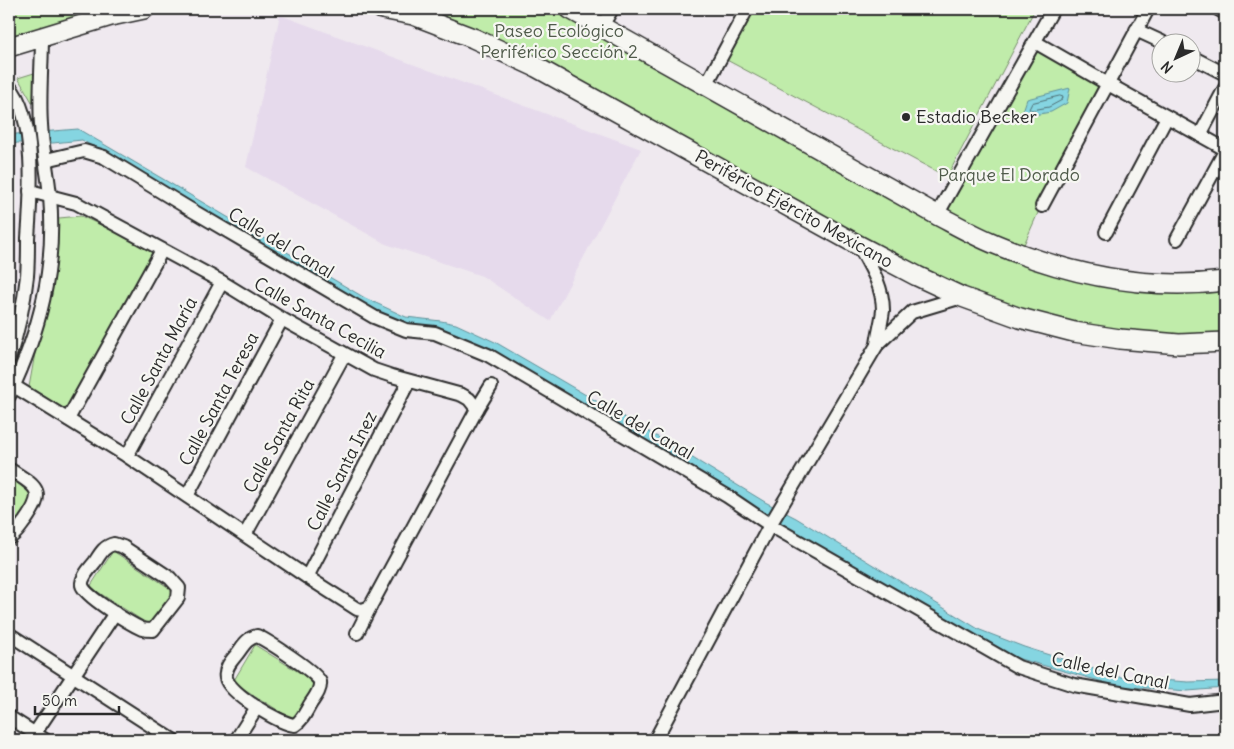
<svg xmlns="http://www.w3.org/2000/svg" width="1234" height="749" font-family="Delius,sans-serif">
<rect width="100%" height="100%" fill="#efe9ef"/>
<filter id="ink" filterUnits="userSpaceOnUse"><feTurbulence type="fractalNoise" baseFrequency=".02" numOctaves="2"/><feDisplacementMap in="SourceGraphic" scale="10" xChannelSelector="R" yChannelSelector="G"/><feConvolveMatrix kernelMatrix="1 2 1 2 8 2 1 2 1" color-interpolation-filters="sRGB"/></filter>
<g filter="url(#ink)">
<!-- built -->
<polygon fill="#e6daec" points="280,15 641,149 550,321 482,276 386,244 246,167"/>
<!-- green -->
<g fill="#c0ecaa" stroke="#768c6a">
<polygon points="9,9 134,9 9,45"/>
<polygon points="393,9 566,9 1055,267 1225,283 1225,339 1128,338 962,296 669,137"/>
<polygon points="747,9 1035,9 947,177 721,57"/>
<polygon points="1035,42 1107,84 1041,206 1022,249 940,211"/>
<polygon points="34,73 35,107 18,78"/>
<polygon points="81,216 155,250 66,411 29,387 59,218"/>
<polygon points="9,476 37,495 12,533 9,531"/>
<polygon points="113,551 177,593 154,628 90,587"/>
<polygon points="255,645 318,684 295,721 233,682"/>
</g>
<!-- water -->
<g fill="#85d5e1" stroke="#619198">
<polygon points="1070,88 1067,103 1051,112 1021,117 1027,99"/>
<polygon points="78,129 365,298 406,317 441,321 456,324 495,342 663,440 765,502 796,518 980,630 1024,647 1119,677 1188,682 1225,681 1225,688 1188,691 1118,686 1020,659 979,641 788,529 659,448 490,350 455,333 444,330 418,328 402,325 300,270 82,140 53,143 17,143 9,146 9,136 16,134"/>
</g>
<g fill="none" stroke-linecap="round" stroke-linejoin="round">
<!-- shore -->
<polygon stroke="#4f6f74" stroke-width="1" points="1060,96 1063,97 1062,100 1049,107 1032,110 1029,109 1032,103"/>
<defs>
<g id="minor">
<polyline points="1218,9 1225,13"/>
<polyline points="602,26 612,9"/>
<polyline points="1136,30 1162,42"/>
<polyline points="1035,42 1108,84 1225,149"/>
<polyline points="1192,57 1225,74"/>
<polyline points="706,85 747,9"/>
<path d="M 9,86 C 37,118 31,198 28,238 C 28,251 28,264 27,276 C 24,304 18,331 9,358"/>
<polyline points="1200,135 1225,88"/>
<polyline points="46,160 84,151 104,157 188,208 374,317 406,330 435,333 488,355 727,496 770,525 1018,667 1074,685 1190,705 1225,701"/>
<polyline points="30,191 76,203 222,282 282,319 374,370 392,376 462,395 469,399 477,409"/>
<polyline points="1042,206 1148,9"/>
<polyline points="937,215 1053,9"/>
<polyline points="1106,232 1167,117"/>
<polyline points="1177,239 1225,151"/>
<path d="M 859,246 C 870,266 883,286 883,310 C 882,321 878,334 877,345"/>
<polyline points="9,383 127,456 307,577 357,609 362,610 370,607"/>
<path d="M 9,396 C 40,331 56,269 50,196 C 48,172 42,148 41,124 C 39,97 42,65 42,36"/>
<polyline points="68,419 162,250"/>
<polyline points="127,456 222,282"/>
<path d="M 9,469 C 37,487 47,490 25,521 C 20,527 16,535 9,538"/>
<polyline points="187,496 282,319"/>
<polyline points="245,535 344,355"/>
<path d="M 114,544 L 123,547 L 170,578 L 179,588 L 178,598 L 153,630 C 149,630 146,630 142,629 C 131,624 84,596 82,585 C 81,578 90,568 95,562 C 100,554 104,546 114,544 Z"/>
<polyline points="307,577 409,381"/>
<polyline points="357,633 370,607 477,409 491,386"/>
<polyline points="9,634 173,740"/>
<path d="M 257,636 C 268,641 318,673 320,682 C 321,690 315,697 311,703 C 306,711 303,720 295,725 C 280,724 229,693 226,678 C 224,668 232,660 237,654 C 243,646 247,638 257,636 Z"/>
<polyline points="9,717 45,740"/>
<polyline points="35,733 115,613"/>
<polyline points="236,740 257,707"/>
<polyline points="655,740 770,525 877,345 912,312 962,297"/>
</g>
<g id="highway">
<polyline points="382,9 413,15 473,38 536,67 858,245 917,276 962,297 1020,318 1074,332 1120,339 1179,344 1225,342"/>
<path d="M 570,9 L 937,215 C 956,225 975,236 995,244 C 1067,274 1147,291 1225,281"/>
<polyline points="9,47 111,16 144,9"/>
</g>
</defs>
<!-- minor casing -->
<use href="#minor" stroke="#2b2b2b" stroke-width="16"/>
<!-- highway casing -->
<use href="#highway" stroke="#2b2b2b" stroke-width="22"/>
<!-- minor -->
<use href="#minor" stroke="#f6f6f2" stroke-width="12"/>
<!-- highway -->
<use href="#highway" stroke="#f6f6f2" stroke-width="19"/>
</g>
</g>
<!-- markers -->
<circle fill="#2b2b2b" stroke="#f6f6f2" stroke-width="2" cx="906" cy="117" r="5"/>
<g text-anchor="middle" stroke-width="4.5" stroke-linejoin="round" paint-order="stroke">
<!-- park labels -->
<g font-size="18" fill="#505b4b" stroke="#f6f6f2">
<text x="559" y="37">Paseo Ecológico<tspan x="559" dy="21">Periférico Sección 2</tspan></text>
<text x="1009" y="181">Parque El Dorado</text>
</g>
<!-- poi labels -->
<g font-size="18" fill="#2b2b2b" stroke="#f6f6f2" text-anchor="start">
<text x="916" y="123">Estadio Becker</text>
</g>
<!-- street labels -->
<g font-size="18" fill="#2b2b2b" stroke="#f6f6f2">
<text transform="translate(794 209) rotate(29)" y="6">Periférico Ejército Mexicano</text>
<text transform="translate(281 243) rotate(31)" y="6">Calle del Canal</text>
<text transform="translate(320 318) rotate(29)" y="6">Calle Santa Cecilia</text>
<text transform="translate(159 361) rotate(-62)" y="6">Calle Santa María</text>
<text transform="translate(219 399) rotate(-62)" y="6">Calle Santa Teresa</text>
<text transform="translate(640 425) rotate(30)" y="6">Calle del Canal</text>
<text transform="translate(279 436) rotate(-61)" y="6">Calle Santa Rita</text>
<text transform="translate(342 471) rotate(-63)" y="6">Calle Santa Inez</text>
<text transform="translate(1110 671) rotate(12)" y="6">Calle del Canal</text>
</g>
</g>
<!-- margin -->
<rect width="1234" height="749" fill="none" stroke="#f6f6f2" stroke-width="30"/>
<rect x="15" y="15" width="1204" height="719" fill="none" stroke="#2b2b2b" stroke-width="2" filter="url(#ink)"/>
<!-- north arrow -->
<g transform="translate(1176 58) rotate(224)"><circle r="24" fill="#f6f6f2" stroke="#a5a5a2"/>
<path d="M0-4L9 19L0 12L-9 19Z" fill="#2b2b2b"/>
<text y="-8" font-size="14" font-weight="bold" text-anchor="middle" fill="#2b2b2b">N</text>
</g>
<!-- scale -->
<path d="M35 706v8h84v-8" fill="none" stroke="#2b2b2b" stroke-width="2.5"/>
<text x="42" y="706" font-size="15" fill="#2b2b2b" stroke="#f6f6f2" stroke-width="4" paint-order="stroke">50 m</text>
</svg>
